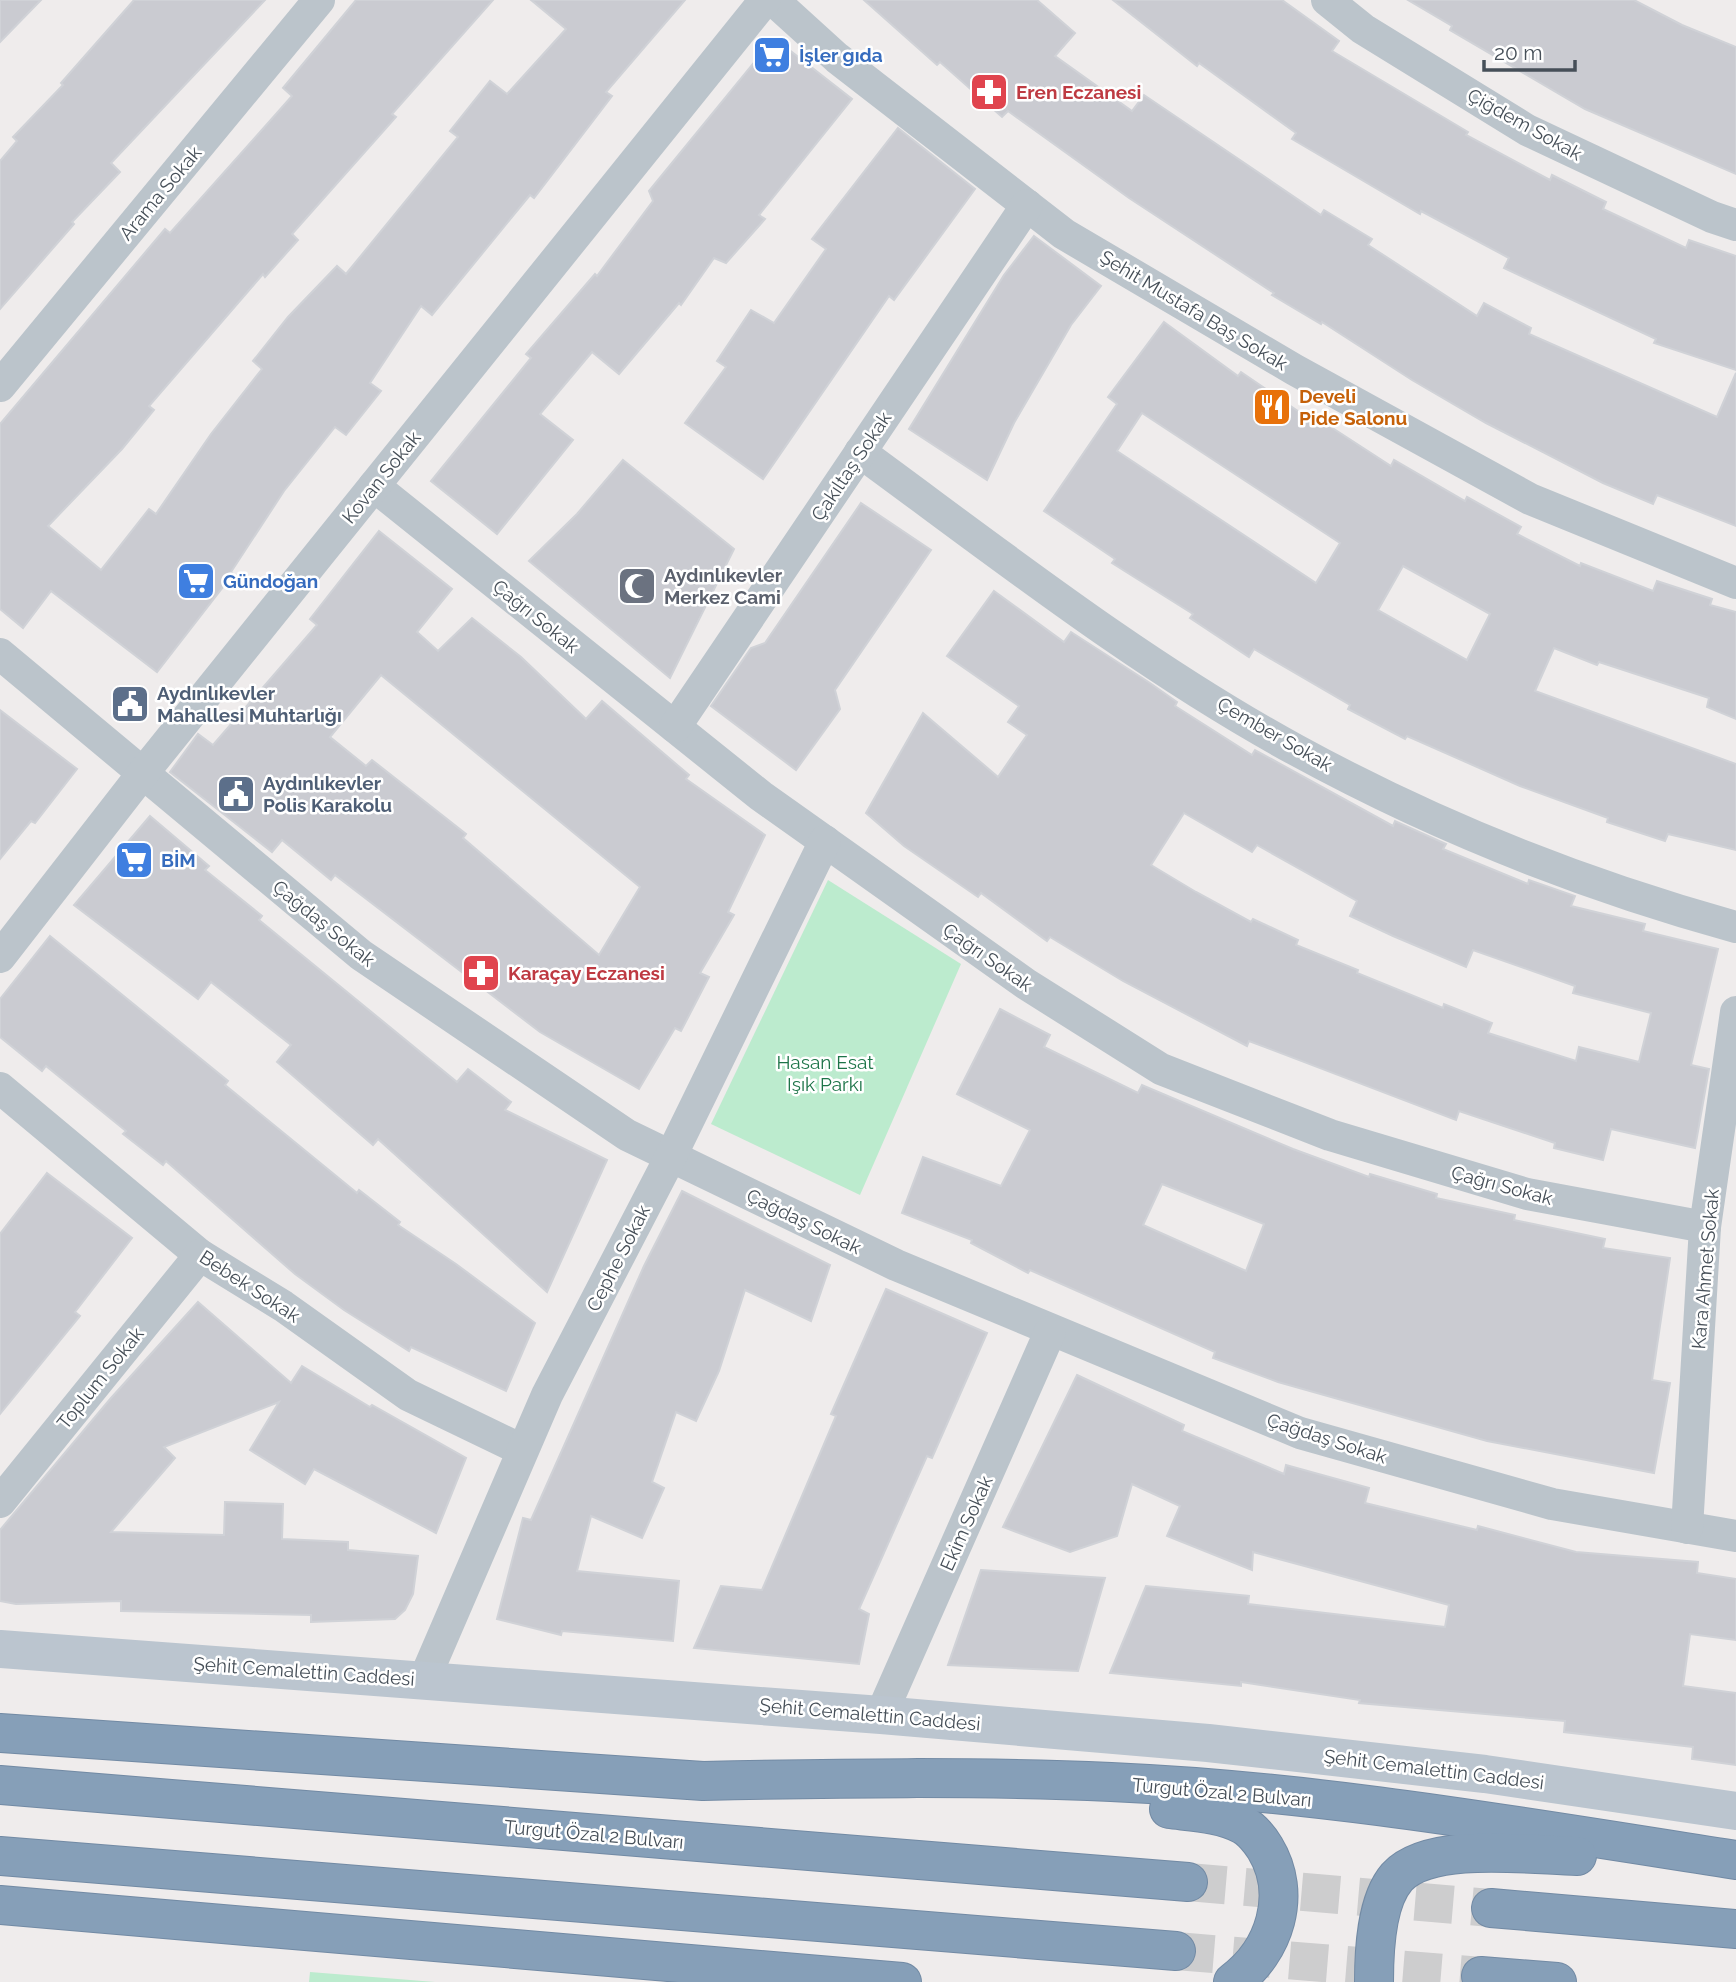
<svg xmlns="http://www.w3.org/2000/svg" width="1736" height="1982" font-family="Raleway,sans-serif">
<rect width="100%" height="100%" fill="#efecec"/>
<!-- green -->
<g fill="#bcebce">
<polygon points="828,880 961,964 860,1195 711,1124"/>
<polygon points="310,1972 435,1982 309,1982"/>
</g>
<!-- building -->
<g fill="#cacbd1" stroke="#d0d2d7" stroke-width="2" fill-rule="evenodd">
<polygon points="0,0 41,0 0,42"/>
<polygon points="134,0 265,0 111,163 120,172 72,222 74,224 0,309 0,161 17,141 13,137 63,85 61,83"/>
<polygon points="356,0 493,0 392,114 396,117 292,234 298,240 265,277 263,274 149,406 154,410 122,449 48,526 101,570 149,509 156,514 211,434 262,369 253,361 288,317 337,266 346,274 458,137 450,131 490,81 507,94 566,29 531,0 685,0 606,92 612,96 534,198 530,195 432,315 421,306 370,383 381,391 346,435 335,427 284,491 231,572 233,574 157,672 51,591 23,628 0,609 0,424 165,229 170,233 292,96 283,88"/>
<polygon points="864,0 1037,0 1075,33 1055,56 1132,111 1144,95 1321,215 1324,210 1372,239 1368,245 1477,316 1484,303 1531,328 1529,334 1717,417 1736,373 1736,526 1657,495 1653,504 1603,483 1486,423 1412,380 1322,322 1321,324 1272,295 1274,293 1129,198 1008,111 1002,117 940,62 937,65"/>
<polygon points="1113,0 1282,0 1339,41 1332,51 1468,132 1466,135 1550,180 1552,175 1606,202 1603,209 1686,248 1689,240 1736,256 1736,370 1654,343 1656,339 1504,268 1509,258 1421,211 1420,214 1292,139 1296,133 1199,63 1197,66"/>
<polygon points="1408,0 1634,0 1682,25 1736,47 1736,174 1585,109 1450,30 1452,26"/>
<polygon points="774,38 852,99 759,215 765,219 726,263 714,258 681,305 679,303 619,374 592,352 540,414 573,440 497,534 431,481 531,358 526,354 595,274 597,276 653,201 649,191"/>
<polygon points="898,128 975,189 894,300 889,296 763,479 685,423 726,367 717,361 751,310 774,323 826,249 812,239"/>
<polygon points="1034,236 1101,286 1071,325 1014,423 987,480 909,429 1004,275"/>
<path d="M 1164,322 L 1238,376 L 1241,372 L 1311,420 L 1314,416 L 1391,466 L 1394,460 L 1465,501 L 1467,497 L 1521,527 L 1517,534 L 1580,566 L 1581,563 L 1653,591 L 1657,581 L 1712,599 L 1710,605 L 1736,612 L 1736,719 L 1707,707 L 1709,698 L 1599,662 L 1597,665 L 1554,648 L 1535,691 L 1736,764 L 1736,850 L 1668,834 L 1665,841 L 1607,822 L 1608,818 L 1520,786 L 1407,736 L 1405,739 L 1348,709 L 1350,705 L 1254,649 L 1249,657 L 1190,618 L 1193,614 L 1112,563 L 1115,559 L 1044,511 L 1117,404 L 1108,397 ZM 1142,413 L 1340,543 L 1316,583 L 1117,451 ZM 1403,566 L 1490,614 L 1467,660 L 1378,610 Z"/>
<polygon points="623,460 734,549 670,678 529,561 577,514"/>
<polygon points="861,503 931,550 835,690 840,709 796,770 711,706 751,648 765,643"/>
<path d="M 379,531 L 452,589 L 417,632 L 438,651 L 472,618 L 521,657 L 586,719 L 602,701 L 689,775 L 686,779 L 765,835 L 728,912 L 734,915 L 700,973 L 709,977 L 681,1031 L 675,1028 L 639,1089 L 540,1032 L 335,875 L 331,880 L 282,840 L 272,852 L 170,772 L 198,734 L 213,745 L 317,625 L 310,619 ZM 381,675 L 640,887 L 599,955 L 463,838 L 466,834 L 372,760 L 366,766 L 330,737 Z"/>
<path d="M 994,591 L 1064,642 L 1071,632 L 1150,683 L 1177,702 L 1175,706 L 1252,755 L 1255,750 L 1393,826 L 1395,821 L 1446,844 L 1443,849 L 1528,884 L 1529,880 L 1575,896 L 1571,906 L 1645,924 L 1643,931 L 1718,949 L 1691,1065 L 1709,1069 L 1695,1148 L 1611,1129 L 1603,1160 L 1554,1148 L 1555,1143 L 1459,1111 L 1456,1120 L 1249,1041 L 1247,1046 L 1123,981 L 1050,937 L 1047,941 L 981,893 L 978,897 L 904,846 L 866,813 L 923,713 L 998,777 L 1027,735 L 1008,722 L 1019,706 L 947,656 ZM 1184,813 L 1252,852 L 1257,845 L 1357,901 L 1350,916 L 1393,936 L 1466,967 L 1473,950 L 1575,986 L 1573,993 L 1651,1013 L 1639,1062 L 1579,1047 L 1576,1061 L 1488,1033 L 1492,1023 L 1444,1004 L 1443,1008 L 1357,973 L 1358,970 L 1296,945 L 1298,940 L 1253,919 L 1251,922 L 1196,892 L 1151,865 Z"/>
<polygon points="0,710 77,769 35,823 31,821 0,859"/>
<polygon points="150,816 209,866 205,870 262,916 259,920 457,1082 468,1069 511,1102 505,1110 607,1160 547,1292 378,1139 373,1145 277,1062 291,1045 211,982 198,999 74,905"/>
<polygon points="50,936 228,1081 225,1085 357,1193 359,1190 400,1222 398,1225 456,1264 535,1323 506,1391 411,1347 409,1351 344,1310 295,1274 166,1161 163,1165 123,1134 126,1131 46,1066 42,1071 0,1037 0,999"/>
<path d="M 1000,1009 L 1050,1035 L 1044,1047 L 1138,1093 L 1142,1085 L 1293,1149 L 1369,1177 L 1370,1174 L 1437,1194 L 1436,1198 L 1515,1215 L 1514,1220 L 1605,1239 L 1603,1248 L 1670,1258 L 1652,1380 L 1670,1383 L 1654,1473 L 1487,1441 L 1278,1382 L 1213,1358 L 1215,1352 L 1030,1270 L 1028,1273 L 971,1243 L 972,1240 L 902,1213 L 923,1157 L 1001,1186 L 1030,1130 L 957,1094 ZM 1162,1184 L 1264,1224 L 1246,1271 L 1143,1225 Z"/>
<polygon points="47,1173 132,1238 75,1312 80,1316 0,1414 0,1234"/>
<polygon points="682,1191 830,1265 811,1321 745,1290 719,1371 696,1421 676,1412 652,1482 664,1488 642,1538 591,1516 577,1571 679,1581 673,1641 562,1631 561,1635 497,1619 523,1518 531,1520 644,1266"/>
<polygon points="886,1289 987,1333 932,1458 927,1456 859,1609 869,1614 859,1664 694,1648 721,1586 762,1590 836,1416 831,1414"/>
<polygon points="198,1302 291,1383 302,1366 370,1407 372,1405 466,1458 436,1533 314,1469 305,1484 250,1450 279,1402 164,1447 175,1458 111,1532 224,1535 225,1502 283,1504 282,1539 348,1542 348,1550 418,1556 413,1594 405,1610 395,1619 311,1622 311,1615 121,1611 121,1601 16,1604 0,1601 0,1530 111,1398"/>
<polygon points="1077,1375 1184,1425 1182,1431 1284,1474 1286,1465 1369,1488 1365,1503 1477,1530 1478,1526 1576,1552 1698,1562 1697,1573 1736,1579 1736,1640 1690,1634 1683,1686 1736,1693 1736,1765 1692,1759 1693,1747 1564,1732 1565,1721 1359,1703 1360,1700 1241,1682 1241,1686 1110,1673 1146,1586 1249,1596 1248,1604 1445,1627 1449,1605 1253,1552 1252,1570 1167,1536 1180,1506 1132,1484 1117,1536 1070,1552 1003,1527"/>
<polygon points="981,1570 1105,1578 1078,1671 948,1665"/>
</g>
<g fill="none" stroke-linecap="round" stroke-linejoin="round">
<!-- highway-tunnel -->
<g stroke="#cdcdce" stroke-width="38" stroke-dasharray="38 19" stroke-linecap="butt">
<polyline points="1188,1882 1491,1908"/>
<polyline points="1176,1951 1481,1976"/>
</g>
<defs>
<g id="highway">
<path d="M 0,1733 L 703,1781 C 839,1778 975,1776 1111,1782 C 1321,1791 1529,1828 1736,1860"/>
<polyline points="0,1785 1188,1882"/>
<path d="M 1169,1809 C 1192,1812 1221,1813 1243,1825 C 1251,1829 1260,1840 1265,1848 C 1293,1894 1275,1951 1233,1982"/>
<polyline points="0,1856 1176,1951"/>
<polyline points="0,1905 902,1982"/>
<polyline points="1491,1908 1736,1929"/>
<polyline points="1481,1976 1557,1982"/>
<path d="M 1374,1982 C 1374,1952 1376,1901 1397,1877 C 1430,1841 1531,1855 1577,1856"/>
</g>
</defs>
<!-- highway casing -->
<use href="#highway" stroke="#728aa4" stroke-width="40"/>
<!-- street -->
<g stroke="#bbc4cb" stroke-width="32">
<polyline points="773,0 837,58 1064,234 1295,370 1530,499 1736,583"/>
<polyline points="1327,0 1363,29 1527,130 1712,217 1736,225"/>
<polyline points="0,386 319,0"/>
<path d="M 860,452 C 1002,556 1142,666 1296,750 C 1435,826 1584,885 1736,927"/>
<polyline points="374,486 761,796 1026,984 1161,1069 1330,1135 1527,1194 1705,1227"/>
<polyline points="0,654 361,955 627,1135 896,1265 1300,1433 1552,1504 1736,1536"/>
<polyline points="675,727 1027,205"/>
<polyline points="0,957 143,773 765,0"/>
<polyline points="0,1088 200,1255 283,1306 408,1395 522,1450"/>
<polyline points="0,1502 200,1255"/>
<polyline points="1687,1528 1705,1227 1736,1012"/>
<polyline points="424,1680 547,1395 671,1156 825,841"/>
<polyline points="881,1715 1050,1332"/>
</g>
<!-- secondary -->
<polyline stroke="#bbc5cf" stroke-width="38" points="0,1649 881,1715 1208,1743 1485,1774 1736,1811"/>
<!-- highway -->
<use href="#highway" stroke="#869fb8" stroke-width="38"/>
</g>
<!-- icons -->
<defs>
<symbol id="supermarket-square" viewBox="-11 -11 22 22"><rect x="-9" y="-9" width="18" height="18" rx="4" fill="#3f7fe0" stroke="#fff"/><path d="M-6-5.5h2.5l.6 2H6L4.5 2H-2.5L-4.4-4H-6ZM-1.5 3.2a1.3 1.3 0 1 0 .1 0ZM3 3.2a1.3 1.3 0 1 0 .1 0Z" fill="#fff"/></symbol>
<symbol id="pharmacy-square" viewBox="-11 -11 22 22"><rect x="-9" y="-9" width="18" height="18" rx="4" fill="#e0444e" stroke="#fff"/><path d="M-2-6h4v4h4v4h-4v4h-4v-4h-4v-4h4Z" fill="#fff"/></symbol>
<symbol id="restaurant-square" viewBox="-11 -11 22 22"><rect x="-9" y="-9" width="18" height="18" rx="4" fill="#e8710a" stroke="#fff"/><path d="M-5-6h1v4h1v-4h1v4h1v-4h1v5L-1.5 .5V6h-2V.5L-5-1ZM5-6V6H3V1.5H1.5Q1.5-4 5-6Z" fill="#fff"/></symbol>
<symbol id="mosque-square" viewBox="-11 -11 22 22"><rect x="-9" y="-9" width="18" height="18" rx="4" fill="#6b7280" stroke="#fff"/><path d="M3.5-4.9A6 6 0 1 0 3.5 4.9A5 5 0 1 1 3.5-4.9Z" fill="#fff"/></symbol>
<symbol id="civic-square" viewBox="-11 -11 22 22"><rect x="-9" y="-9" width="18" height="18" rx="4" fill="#5c6f8a" stroke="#fff"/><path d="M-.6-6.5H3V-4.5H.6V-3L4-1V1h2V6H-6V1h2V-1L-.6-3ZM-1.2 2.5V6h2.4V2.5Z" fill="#fff"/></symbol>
</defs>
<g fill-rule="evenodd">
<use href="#supermarket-square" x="750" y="33" width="44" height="44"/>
<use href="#pharmacy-square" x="967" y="70" width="44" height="44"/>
<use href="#restaurant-square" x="1250" y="385" width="44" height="44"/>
<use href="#supermarket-square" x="174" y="559" width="44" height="44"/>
<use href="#mosque-square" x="615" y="564" width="44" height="44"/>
<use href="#civic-square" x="108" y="682" width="44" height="44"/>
<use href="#civic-square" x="214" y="772" width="44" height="44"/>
<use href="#supermarket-square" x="112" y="838" width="44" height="44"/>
<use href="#pharmacy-square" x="459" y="951" width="44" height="44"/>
</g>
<g text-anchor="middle" stroke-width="5" stroke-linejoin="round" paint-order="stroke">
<!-- shop labels -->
<g font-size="19" font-weight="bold" fill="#366cbe" stroke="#fff" text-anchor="start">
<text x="799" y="62">İşler gıda</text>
<text x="223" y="588">Gündoğan</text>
<text x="161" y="867">BİM</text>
</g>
<!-- health labels -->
<g font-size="19" font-weight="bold" fill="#be3a42" stroke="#fff" text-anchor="start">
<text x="1016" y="99">Eren Eczanesi</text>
<text x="508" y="980">Karaçay Eczanesi</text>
</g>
<!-- street labels -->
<g font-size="19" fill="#464f58" stroke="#fff">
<text transform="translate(1525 124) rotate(29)" y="7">Çiğdem Sokak</text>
<text transform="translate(160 193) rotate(-50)" y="7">Arama Sokak</text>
<text transform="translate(1194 310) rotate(31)" y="7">Şehit Mustafa Baş Sokak</text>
<text transform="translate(851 466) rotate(-56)" y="7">Çakıltaş Sokak</text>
<text transform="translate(381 477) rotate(-51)" y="7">Kovan Sokak</text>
<text transform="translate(536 616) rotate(39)" y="7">Çağrı Sokak</text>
<text transform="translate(1275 734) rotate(30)" y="7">Çember Sokak</text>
<text transform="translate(324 923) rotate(39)" y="7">Çağdaş Sokak</text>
<text transform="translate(988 957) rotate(35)" y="7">Çağrı Sokak</text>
<text transform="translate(1502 1185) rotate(15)" y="7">Çağrı Sokak</text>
<text transform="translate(804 1221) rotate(26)" y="7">Çağdaş Sokak</text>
<text transform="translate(618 1258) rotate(-63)" y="7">Cephe Sokak</text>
<text transform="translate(1705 1269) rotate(-85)" y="7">Kara Ahmet Sokak</text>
<text transform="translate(250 1286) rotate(33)" y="7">Bebek Sokak</text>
<text transform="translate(100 1378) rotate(-51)" y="7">Toplum Sokak</text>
<text transform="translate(1327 1438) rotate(18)" y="7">Çağdaş Sokak</text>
<text transform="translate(966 1523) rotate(-66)" y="7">Ekim Sokak</text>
<text transform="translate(304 1671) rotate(4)" y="7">Şehit Cemalettin Caddesi</text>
<text transform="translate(870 1714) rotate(5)" y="7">Şehit Cemalettin Caddesi</text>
<text transform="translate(1434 1769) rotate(7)" y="7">Şehit Cemalettin Caddesi</text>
<text transform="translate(1222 1792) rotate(5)" y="7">Turgut Özal 2 Bulvarı</text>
<text transform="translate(594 1834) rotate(5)" y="7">Turgut Özal 2 Bulvarı</text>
</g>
<!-- food labels -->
<g font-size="19" font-weight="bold" fill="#c56008" stroke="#fff" text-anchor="start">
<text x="1299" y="403">Develi<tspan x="1299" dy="22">Pide Salonu</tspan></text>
</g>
<!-- worship labels -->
<g font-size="19" font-weight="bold" fill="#5b616d" stroke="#fff" text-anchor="start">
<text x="664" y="582">Aydınlıkevler<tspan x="664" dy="22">Merkez Cami</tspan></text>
</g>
<!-- service labels -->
<g font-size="19" font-weight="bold" fill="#4e5e75" stroke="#fff" text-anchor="start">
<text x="157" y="700">Aydınlıkevler<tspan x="157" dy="22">Mahallesi Muhtarlığı</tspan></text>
<text x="263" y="790">Aydınlıkevler<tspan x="263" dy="22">Polis Karakolu</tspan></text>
</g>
<!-- park labels -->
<g font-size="19" fill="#1c7448" stroke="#fff">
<text x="825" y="1069">Hasan Esat<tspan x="825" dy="22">Işık Parkı</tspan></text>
</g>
</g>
<!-- scale -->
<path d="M1484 60v10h91v-10" fill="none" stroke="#464f58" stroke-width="3.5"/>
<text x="1494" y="60" font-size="21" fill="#464f58" stroke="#ffffff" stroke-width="5" paint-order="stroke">20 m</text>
</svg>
